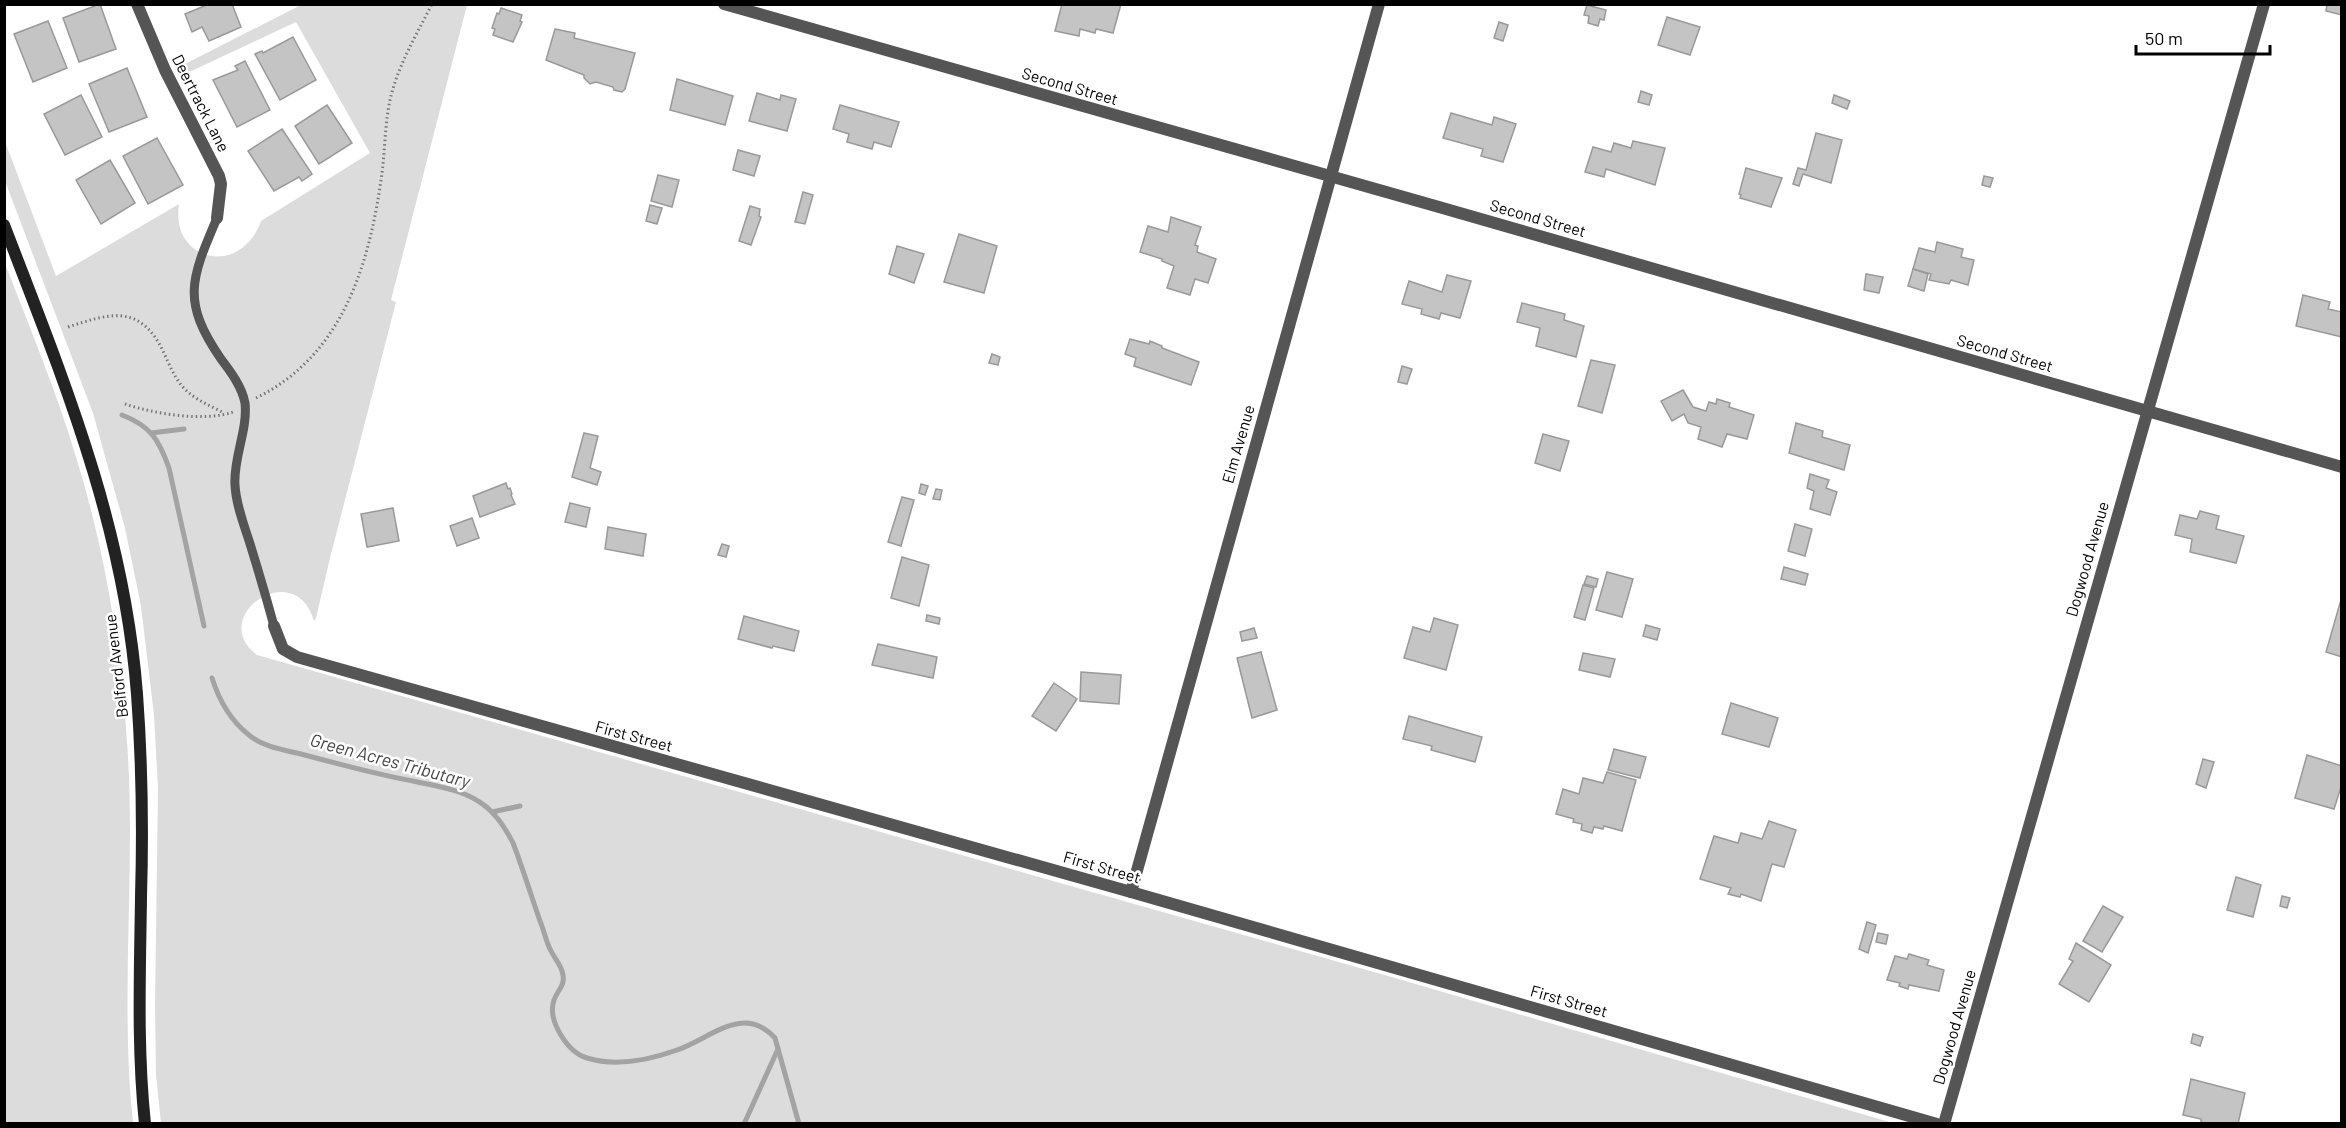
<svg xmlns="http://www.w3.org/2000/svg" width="2346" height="1128" font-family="Barlow,sans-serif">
<rect width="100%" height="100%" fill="#fff"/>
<!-- green -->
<g fill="#dcdcdc">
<path d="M 301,5 L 467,5 L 391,300 L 396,302 L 330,558 L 316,618 L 314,621 C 295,555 206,617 257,655 L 1395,978 L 1893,1123 L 161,1123 L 156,1075 L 155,1006 L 158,788 L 154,715 L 141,606 L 125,528 L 93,413 L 5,181 L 4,139 L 56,276 L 179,204 C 170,262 241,278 261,221 L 370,153 L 296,22 L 183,75 L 179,67 Z"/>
<path d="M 4,261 C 29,326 56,390 76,457 C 106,553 122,655 128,756 C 135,878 120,1001 133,1123 L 5,1123 Z"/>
</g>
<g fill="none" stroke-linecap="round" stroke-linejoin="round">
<!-- stream -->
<g stroke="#a3a3a3" stroke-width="5">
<path d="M 122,415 C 151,426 159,440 169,468 L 204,626"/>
<polyline points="151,433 184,429"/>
<path d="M 212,678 C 219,700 231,721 249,735 C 263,747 284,750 301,754 C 338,764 375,774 413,781 C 435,786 459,789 478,801 C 495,811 505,827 513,843 C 523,869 531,895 540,921 C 544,930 546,942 551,951 C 555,959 562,966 563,975 C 565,986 557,991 554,1000 C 547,1020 567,1052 587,1058 C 616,1067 649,1060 677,1050 C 710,1039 743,1003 775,1038 L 799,1124"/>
<polyline points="492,812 520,806"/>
<polyline points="744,1124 778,1049"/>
</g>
</g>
<!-- building -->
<g fill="#c4c4c4" stroke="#999" stroke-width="1.5">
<polygon points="100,4 116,49 79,62 63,18"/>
<polygon points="209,4 232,4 241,27 209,41 202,27 192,32 185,14"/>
<polygon points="1062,4 1121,4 1113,33 1096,29 1095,33 1080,29 1079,36 1055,31"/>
<polygon points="2327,4 2342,4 2342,15 2326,11"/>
<polygon points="1587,5 1606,10 1604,20 1600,19 1598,26 1588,23 1589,16 1584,15"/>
<polygon points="501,8 522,15 520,21 522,22 513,42 493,35 495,29 492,28 497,13 499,14"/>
<polygon points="1667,17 1700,27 1690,55 1658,45"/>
<polygon points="48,21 67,68 33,82 14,34"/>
<polygon points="1499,22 1508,25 1503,41 1494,38"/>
<polygon points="555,29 575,33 574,38 635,53 625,89 622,92 614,90 613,87 596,82 590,84 584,78 584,75 546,60"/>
<polygon points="293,37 316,80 280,100 255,54 262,51 263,53"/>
<polygon points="245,61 270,110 237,127 213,80 238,70 235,66"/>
<polygon points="127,68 147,117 109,132 89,84"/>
<polygon points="677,79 733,96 725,125 670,110"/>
<polygon points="1641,91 1652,95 1649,105 1638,102"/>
<polygon points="757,93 780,100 781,95 796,99 787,131 749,121"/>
<polygon points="81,95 102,137 65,155 44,114"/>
<polygon points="1834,95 1850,101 1847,109 1832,103"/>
<polygon points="327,105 352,143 319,164 295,126"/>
<polygon points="840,105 899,122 891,147 874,142 872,149 847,142 849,134 833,129"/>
<polygon points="1451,113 1492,125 1494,117 1516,124 1503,162 1481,156 1483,149 1443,138"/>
<polygon points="282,129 312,174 302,181 299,177 274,191 248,151"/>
<polygon points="1816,133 1842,140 1831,183 1803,174 1799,186 1793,184 1798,168 1806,170"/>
<polygon points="157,138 183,185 148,204 123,156"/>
<polygon points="1633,141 1665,148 1655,185 1606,169 1604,177 1585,172 1593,147 1611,152 1614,143 1631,148"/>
<polygon points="738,150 760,156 754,176 733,170"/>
<polygon points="110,160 135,203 101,224 76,180"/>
<polygon points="1746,168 1782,178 1771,207 1740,198 1741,195 1739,194"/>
<polygon points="658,175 679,180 672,207 651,201"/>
<polygon points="1984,176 1993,178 1990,187 1982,185"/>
<polygon points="803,192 813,195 805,224 795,222"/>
<polygon points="650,205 662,208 657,224 646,221"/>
<polygon points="750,206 760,209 759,216 761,217 751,245 739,241"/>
<polygon points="1171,217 1201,227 1195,245 1198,246 1197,252 1216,259 1208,283 1195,279 1190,295 1167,288 1174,266 1162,261 1162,259 1140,252 1148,226 1168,232"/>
<polygon points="959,234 997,246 984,293 944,282"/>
<polygon points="1937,242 1963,249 1961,257 1974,260 1968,285 1951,280 1949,284 1929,280 1931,274 1913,269 1919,248 1935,252"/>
<polygon points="897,246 924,254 914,283 889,274"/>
<polygon points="1913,269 1928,274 1924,291 1908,286"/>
<polygon points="1866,274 1883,277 1879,293 1864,290"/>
<polygon points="1447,275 1471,281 1460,318 1441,313 1439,319 1421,314 1422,309 1402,304 1409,281 1442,292"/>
<polygon points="2303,295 2330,302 2328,309 2342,312 2342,337 2296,326"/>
<polygon points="1522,303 1565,314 1564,320 1584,326 1576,357 1536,346 1540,328 1517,322"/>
<polygon points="1130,339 1149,344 1150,341 1162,346 1162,348 1199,362 1191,385 1134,366 1136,358 1125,354"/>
<polygon points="992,354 1000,357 998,365 989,363"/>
<polygon points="1591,360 1615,365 1602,413 1578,406"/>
<polygon points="1402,366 1412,369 1407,384 1398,382"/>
<polygon points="1683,390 1693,407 1706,411 1709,402 1716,404 1717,399 1730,403 1729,407 1754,415 1747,439 1727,434 1722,447 1698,439 1701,427 1688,423 1684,414 1672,421 1661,401"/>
<polygon points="1796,423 1823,431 1822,437 1850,445 1844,470 1789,453"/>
<polygon points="584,433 598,436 590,468 601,472 597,485 572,477"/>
<polygon points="1543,434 1569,441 1560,471 1535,463"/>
<polygon points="1810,474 1829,480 1826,488 1837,492 1830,515 1810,509 1814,491 1807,488"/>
<polygon points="506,483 508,489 510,488 512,494 511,495 515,504 480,517 473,496"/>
<polygon points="921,484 928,486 925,495 919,493"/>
<polygon points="936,489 942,490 940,500 933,499"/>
<polygon points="902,497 914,500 901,546 888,542"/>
<polygon points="570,503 590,508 586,527 565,522"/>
<polygon points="393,508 399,541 367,547 361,514"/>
<polygon points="2200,511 2219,516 2216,529 2244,536 2236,563 2190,552 2192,539 2175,535 2180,515 2197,519"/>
<polygon points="472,518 479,538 457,546 450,526"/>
<polygon points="1795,524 1812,529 1805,556 1788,551"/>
<polygon points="608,527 646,534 643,556 605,549"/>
<polygon points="722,544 729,546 726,557 718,555"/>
<polygon points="902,557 929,565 919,606 891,598"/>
<polygon points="1784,567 1808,574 1805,585 1781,579"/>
<polygon points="1607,572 1633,579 1622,617 1596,610"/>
<polygon points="1587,576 1598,579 1596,587 1584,584"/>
<polygon points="1583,585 1594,588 1585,620 1574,617"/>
<polygon points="2340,603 2342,604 2342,657 2326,652"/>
<polygon points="927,615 940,618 939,624 926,621"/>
<polygon points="744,616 799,631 794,651 773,646 772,648 738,639"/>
<polygon points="1434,618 1458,625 1446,670 1404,658 1413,627 1430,632"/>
<polygon points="1646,625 1660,629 1657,640 1643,636"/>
<polygon points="1254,628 1257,638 1242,641 1240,632"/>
<polygon points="878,644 937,657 933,678 872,665"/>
<polygon points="1261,652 1277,710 1252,718 1237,658"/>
<polygon points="1583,653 1615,659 1610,677 1579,670"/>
<polygon points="1081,672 1121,675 1119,704 1080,701"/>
<polygon points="1054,683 1077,699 1056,731 1032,716"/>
<polygon points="1731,703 1778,718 1769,747 1722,734"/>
<polygon points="1409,716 1482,737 1475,762 1431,750 1432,746 1403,739"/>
<polygon points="1614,749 1646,757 1640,778 1608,770"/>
<polygon points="2307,755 2342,766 2342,784 2334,809 2295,798"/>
<polygon points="2203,759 2214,762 2206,788 2196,784"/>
<polygon points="1607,772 1636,780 1622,831 1604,826 1603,829 1594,827 1592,833 1581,830 1582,824 1573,822 1574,819 1556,814 1563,789 1579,794 1583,778 1603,783"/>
<polygon points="1769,821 1796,830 1784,867 1772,864 1761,901 1741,894 1740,897 1728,894 1731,888 1700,879 1714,836 1738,843 1741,833 1762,839"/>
<polygon points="2236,877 2261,885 2253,917 2227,910"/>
<polygon points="2282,896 2290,898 2287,908 2280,906"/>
<polygon points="2103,906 2123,917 2102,952 2083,941"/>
<polygon points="1867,922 1876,925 1868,953 1859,949"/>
<polygon points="1878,933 1888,935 1886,944 1876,942"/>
<polygon points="2076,943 2111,965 2089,1002 2059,984 2073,961 2069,959"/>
<polygon points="1909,954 1929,960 1927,965 1944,970 1939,991 1909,985 1908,989 1899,986 1900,983 1887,980 1895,956 1907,959"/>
<polygon points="2193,1034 2203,1037 2200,1046 2191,1043"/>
<polygon points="2191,1079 2245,1093 2238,1124 2207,1124 2201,1122 2201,1119 2183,1115"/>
</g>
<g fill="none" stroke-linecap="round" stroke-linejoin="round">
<!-- path -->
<g stroke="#777" stroke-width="3" stroke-dasharray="1.5 3" stroke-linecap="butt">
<path d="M 68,327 C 106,315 136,303 160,345 C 167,358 172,374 182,386 C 193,399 209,405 224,413"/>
<path d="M 256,398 C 344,355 370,262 382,173 C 385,149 385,124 390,100 C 398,65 416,36 432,4"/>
<path d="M 125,404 C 155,414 204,422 233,412"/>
</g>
<!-- lane -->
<path stroke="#555" stroke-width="9" d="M 217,218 C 191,279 181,301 221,359 C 231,372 242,387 245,403 C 248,430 233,458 235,485 C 236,506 245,527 251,547 C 259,573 267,600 274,626"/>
<!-- street -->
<g stroke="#555" stroke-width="12">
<polyline points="137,4 165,70 219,176 221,184 217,218"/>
<polyline points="724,4 1439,207 2342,467"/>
<polyline points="274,626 283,649 297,657 1131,892 1937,1124"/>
<polyline points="1131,892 1379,4"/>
<polyline points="1944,1124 2264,4"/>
</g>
<!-- secondary -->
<path stroke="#222" stroke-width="12" d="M 4,225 C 64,381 124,525 137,694 C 142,762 143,829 141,897 C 140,973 137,1048 145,1124"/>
</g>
<g text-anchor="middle" stroke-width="5" stroke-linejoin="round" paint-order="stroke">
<!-- street labels -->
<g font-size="16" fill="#000" stroke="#fff">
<text transform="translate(1070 86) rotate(16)" y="6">Second Street</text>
<text transform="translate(201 103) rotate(63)" y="6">Deertrack Lane</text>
<text transform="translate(1538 218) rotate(16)" y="6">Second Street</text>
<text transform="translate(2005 353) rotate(16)" y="6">Second Street</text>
<text transform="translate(1238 444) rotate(-74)" y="6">Elm Avenue</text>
<text transform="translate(2087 559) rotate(-74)" y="6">Dogwood Avenue</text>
<text transform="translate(116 666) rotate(-97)" y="6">Belford Avenue</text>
<text transform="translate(634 736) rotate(15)" y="6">First Street</text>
<text transform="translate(1102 867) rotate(16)" y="6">First Street</text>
<text transform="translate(1569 1001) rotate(16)" y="6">First Street</text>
<text transform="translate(1954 1027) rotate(-74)" y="6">Dogwood Avenue</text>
</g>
<!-- water labels -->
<g font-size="18" font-style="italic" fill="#444" stroke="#fff">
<text transform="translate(390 761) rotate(15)" y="6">Green Acres Tributary</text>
</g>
</g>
<!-- border -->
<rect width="2346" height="1128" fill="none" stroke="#000000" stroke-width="12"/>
<!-- scale -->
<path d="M2136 45v9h134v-9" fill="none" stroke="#000000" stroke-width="3"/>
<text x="2145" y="45" font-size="18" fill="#000000" stroke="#ffffff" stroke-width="4.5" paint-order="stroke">50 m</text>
</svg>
